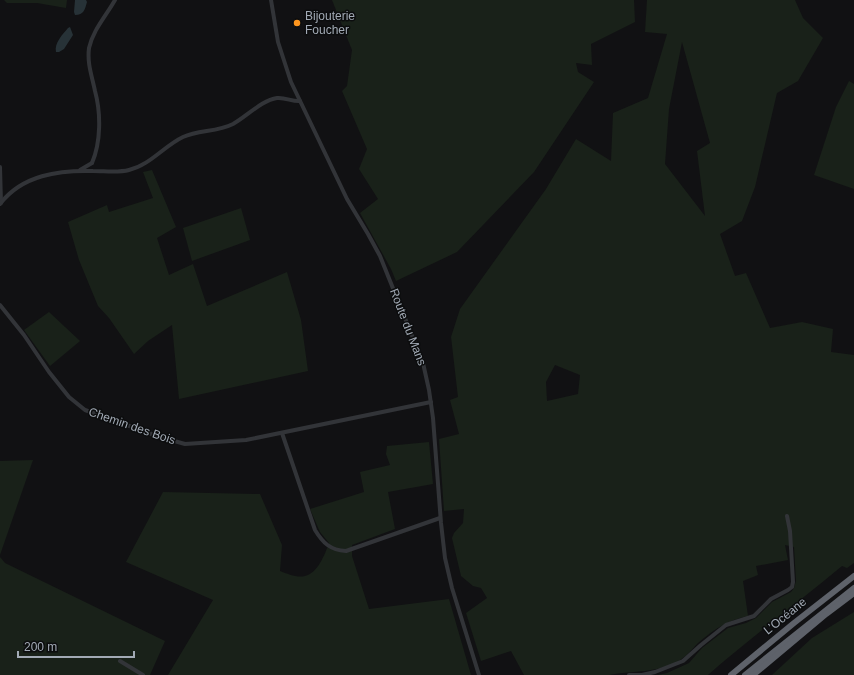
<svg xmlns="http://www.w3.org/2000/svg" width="854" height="675" font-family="Helvetica,sans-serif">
<rect width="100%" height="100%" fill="#111113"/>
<!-- green -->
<g fill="#192119" fill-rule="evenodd">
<polygon points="4,0 67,0 66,8 37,3 7,3"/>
<polygon points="332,0 634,0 635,22 591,44 592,65 576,63 578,72 594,82 534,172 457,252 396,281 391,269 360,213 378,199 359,169 367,149 342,91 347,86 352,50"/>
<path d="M 647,0 L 795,0 L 803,18 L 823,38 L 798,81 L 777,93 L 755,187 L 742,221 L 720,234 L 735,276 L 746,273 L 770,328 L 802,322 L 833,329 L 831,352 L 854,355 L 854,563 L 847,568 L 842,566 C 798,603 751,637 708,675 L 658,675 L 667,673 L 689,663 L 702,648 L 728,628 L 746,623 L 756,618 L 772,602 L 791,592 L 794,588 L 796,581 L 794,547 L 785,545 L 788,560 L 756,566 L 758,575 L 743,581 L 748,616 C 726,621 715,629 698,643 C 692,649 687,656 680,660 C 656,674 634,670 609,675 L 524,675 L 511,651 L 481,661 L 466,613 L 487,598 L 481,588 L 473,586 L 461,576 L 452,538 L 454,533 L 463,523 L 464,509 L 444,511 L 439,439 L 459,434 L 450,400 L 458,397 L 451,337 L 460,309 L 546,189 L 576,139 L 611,161 L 613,113 L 648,98 L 667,34 L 645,32 ZM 682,42 L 710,143 L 697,151 L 705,216 L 665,164 L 669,109 ZM 555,365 L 580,375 L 578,394 L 547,401 L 546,382 Z"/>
<polygon points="849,81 854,84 854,189 814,175 836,107"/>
<polygon points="152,170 176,227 157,238 169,275 193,264 207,306 287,272 301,320 308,371 179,399 172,325 148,341 134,354 109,318 98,306 79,260 68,222 107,205 109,212 153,198 143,172"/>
<polygon points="241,208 250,240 192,261 183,228"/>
<polygon points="49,312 80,341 50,366 24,330"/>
<path d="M 429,442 L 433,484 L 388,492 L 395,529 L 352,545 L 352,556 L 369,609 L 449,599 L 471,675 L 168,675 L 213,600 L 126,562 L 163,492 L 260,494 L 282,545 L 280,571 C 288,574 297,578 305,576 C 318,573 325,554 329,543 L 320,532 L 310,509 L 364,492 L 360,472 L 390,465 L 386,454 L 387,446 Z"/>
<polygon points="33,460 0,555 0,461"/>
<polygon points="0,557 5,563 165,641 150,675 0,675"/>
<polygon points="854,612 854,675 772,675 812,638"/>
</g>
<!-- water -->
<g fill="#273237">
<path d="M 75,0 L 86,0 L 87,2 C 85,9 84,15 75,15 L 74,12 Z"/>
<path d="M 70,27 L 73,35 L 64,49 L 59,52 L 56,52 C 54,43 63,34 68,28 Z"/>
</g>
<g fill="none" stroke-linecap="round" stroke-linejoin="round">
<!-- minor -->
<g stroke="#323438" stroke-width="4">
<polyline points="271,0 278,42 291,82 347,199 368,234 380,256 423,363 429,390 433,418 441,523 445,558 452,588 479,675"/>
<path d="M 92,163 C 101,142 101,113 95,91 C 92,76 87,64 89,48 C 93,30 106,16 115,0"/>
<polyline points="0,167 1,203"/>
<polyline points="80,170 92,163"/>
<path d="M 0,204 C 22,175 59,170 93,171 C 105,171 118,173 129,170 C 150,165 164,146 183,137 C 199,130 217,132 233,124 C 246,117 262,100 277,98 C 285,97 293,102 300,101"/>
<polyline points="0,305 24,335 49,372 69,397 85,410 160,437 185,444 246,440 431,402"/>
<path d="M 282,433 L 315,530 C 323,543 330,550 346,551 L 440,518"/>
<polyline points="120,661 143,675"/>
<polyline points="629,675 642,675 655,672 683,661 701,645 726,625 754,616 771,599 788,590 792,587 793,582 790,531 787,516"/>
</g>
<!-- highway -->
<g stroke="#5e626a" stroke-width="6">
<polyline points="731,675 794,623 854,576"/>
<polyline points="745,675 854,588"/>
<polyline points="753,675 826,614 854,593"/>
</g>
</g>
<!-- markers -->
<circle fill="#fe961e" stroke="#0c0d0e" stroke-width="1.5" cx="297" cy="23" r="4"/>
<g text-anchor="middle" stroke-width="3" stroke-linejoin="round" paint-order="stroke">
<!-- poi labels -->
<g font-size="12" fill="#a2aab5" stroke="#0c0d0e" text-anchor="start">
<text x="305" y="20">Bijouterie<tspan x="305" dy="14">Foucher</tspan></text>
</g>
<!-- street labels -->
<g font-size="12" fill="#a2aab5" stroke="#0c0d0e">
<text transform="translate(408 327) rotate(69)" y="4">Route du Mans</text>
<text transform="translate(132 426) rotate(19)" y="4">Chemin des Bois</text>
<text transform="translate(785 616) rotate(-39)" y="4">L’Océane</text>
</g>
</g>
<!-- scale -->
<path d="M18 651v6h116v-6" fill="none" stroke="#a2aab5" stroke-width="2"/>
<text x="24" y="651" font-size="12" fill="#a2aab5" stroke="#0c0d0e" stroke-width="3" paint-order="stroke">200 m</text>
</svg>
